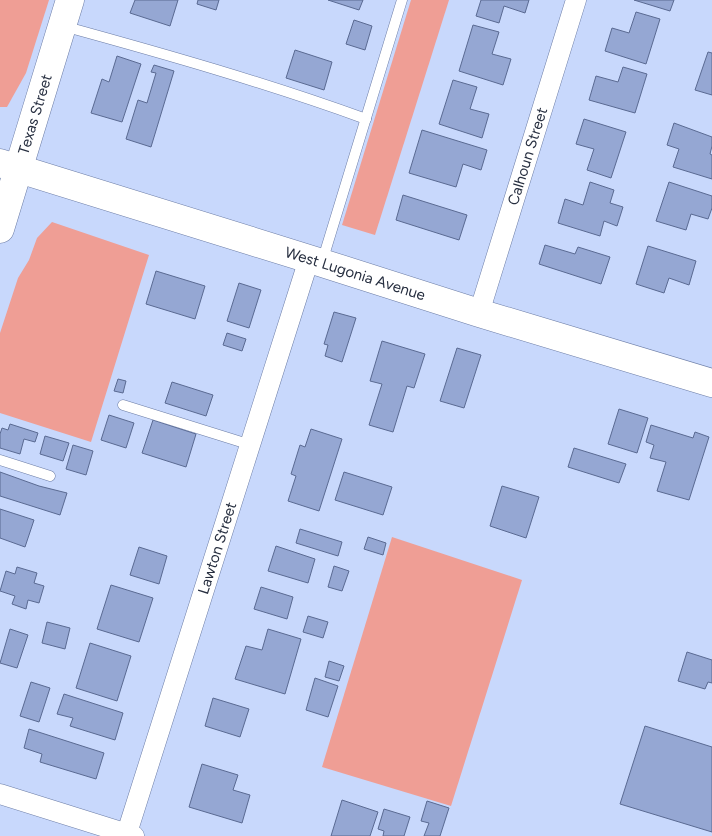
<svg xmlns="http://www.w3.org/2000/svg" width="712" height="836" font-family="Figtree,sans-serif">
<rect width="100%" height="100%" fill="#c8d8fc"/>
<!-- green -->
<g fill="#ef9e95">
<polygon points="0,0 49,0 26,73 7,107 0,107"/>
<polygon points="411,0 449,0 375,235 342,225"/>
<polygon points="52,222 149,255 91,442 0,413 0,333 18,278 29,260 37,238"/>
<polygon points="392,537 522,580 451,806 322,767"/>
</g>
<!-- building -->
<g fill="#95a7d3" stroke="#5a6a92">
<polygon points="135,0 178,0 170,26 130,13"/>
<polygon points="198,0 219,0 216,10 197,4"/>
<polygon points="328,0 363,0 359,10"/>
<polygon points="481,0 529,0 525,13 504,6 499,23 476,16"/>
<polygon points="634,0 674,0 670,11"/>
<polygon points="636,12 660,19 646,64 605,51 612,28 629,33"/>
<polygon points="354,20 372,26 365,50 346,44"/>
<polygon points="473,25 499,32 492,54 511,59 503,85 459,71"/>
<polygon points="295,50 332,62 324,90 286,78"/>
<polygon points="708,52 712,53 712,95 695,90"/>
<polygon points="117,56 141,64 122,122 91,113 102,79 109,82"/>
<polygon points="154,65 174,71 151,147 126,139 138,100 147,103 156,73 151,72"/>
<polygon points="623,67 647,74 635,113 589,100 596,76 618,82"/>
<polygon points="453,80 477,87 470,109 489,114 482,138 439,124"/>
<polygon points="584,119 626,132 611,178 587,170 594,149 576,144"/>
<polygon points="674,123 712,137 712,146 710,154 712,155 712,179 673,167 679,149 667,145"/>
<polygon points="422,130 487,150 481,170 463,164 456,187 409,173"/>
<polygon points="590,182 614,190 610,203 623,207 617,226 604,221 600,236 558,223 565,199 583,205"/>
<polygon points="669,182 712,196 712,208 708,219 691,214 686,230 656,221"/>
<polygon points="403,195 467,215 459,240 396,220"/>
<polygon points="545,245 575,254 578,247 610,257 601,284 539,264"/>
<polygon points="648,246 696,261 689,285 669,278 664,293 636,284"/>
<polygon points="156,271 205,286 195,319 146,304"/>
<polygon points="239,283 261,290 249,328 227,321"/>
<polygon points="334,312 356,318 342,362 325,356 328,345 324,344"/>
<polygon points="227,333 246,339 242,351 223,345"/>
<polygon points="382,341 425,354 414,388 407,386 393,432 369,425 382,384 370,381"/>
<polygon points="457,348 481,355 464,408 440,401"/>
<polygon points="118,379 126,381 123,393 114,391"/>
<polygon points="172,382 213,395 206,416 165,403"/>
<polygon points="619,409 648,418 637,453 608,444"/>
<polygon points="109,415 134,423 126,448 101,440"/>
<polygon points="153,420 196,434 186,467 142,453"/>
<polygon points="10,424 38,433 35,442 24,439 20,454 0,448 0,434 2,428 8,430"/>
<polygon points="651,425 693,438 695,432 709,437 689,500 657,491 666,462 650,458 654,445 646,442"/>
<polygon points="311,429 342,439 319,511 288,501 296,476 291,474 300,445 305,447"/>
<polygon points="45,436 69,443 63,461 40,454"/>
<polygon points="73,445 93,451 86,475 66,469"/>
<polygon points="574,448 626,464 619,483 568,467"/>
<polygon points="0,472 39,486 67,493 60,515 0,496"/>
<polygon points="344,472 392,487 383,515 335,500"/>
<polygon points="502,486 539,497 526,538 490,526"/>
<polygon points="0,509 34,520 25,547 0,538"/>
<polygon points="300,529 342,542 338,556 296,543"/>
<polygon points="368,537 386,543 383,555 364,549"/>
<polygon points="276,546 315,559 308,583 268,571"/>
<polygon points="139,547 167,556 159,584 130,575"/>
<polygon points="334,566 349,571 342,591 328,587"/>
<polygon points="17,567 37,573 34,583 44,586 39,603 28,600 26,609 12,604 15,596 0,591 6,571 15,574"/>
<polygon points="111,585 153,598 139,642 97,629"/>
<polygon points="261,587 293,597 287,619 254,609"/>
<polygon points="308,616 328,622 323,638 303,632"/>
<polygon points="47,622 70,628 65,649 42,643"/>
<polygon points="10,629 28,635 17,668 0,663"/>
<polygon points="268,629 301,639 285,694 235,679 246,646 262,650"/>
<polygon points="90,643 131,656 117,701 76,688"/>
<polygon points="687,652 712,660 712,683 708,682 705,689 678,681"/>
<polygon points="329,661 344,666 339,681 325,677"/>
<polygon points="315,678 338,686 328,717 306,710"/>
<polygon points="31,682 50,688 39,722 20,716"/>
<polygon points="64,694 123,713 115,740 70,726 73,718 57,714"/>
<polygon points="213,698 249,709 240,737 205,726"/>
<polygon points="645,726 712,747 712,832 620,804"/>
<polygon points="29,729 104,753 96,779 40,762 42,754 24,748"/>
<polygon points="202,764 238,775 233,790 250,795 242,823 189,807"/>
<polygon points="342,800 378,812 370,836 331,836"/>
<polygon points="427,801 449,808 440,836 424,836 429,823 421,821"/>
<polygon points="384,809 410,817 404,836 383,836 384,831 378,829"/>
</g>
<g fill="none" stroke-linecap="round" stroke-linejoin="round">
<defs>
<g id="lane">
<path d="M 63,26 C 165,54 267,83 366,119"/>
<polyline points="322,262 402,0"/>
<polyline points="123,405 251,445"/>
<polyline points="0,460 50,476"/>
</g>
<g id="street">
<path id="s1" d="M 479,313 L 576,0"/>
<polyline points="0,794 134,836"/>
<path id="s2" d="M 126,836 L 309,259"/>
</g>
<g id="secondary">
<path id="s3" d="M 0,163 L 322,263 L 479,313 L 712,383"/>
<path id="s4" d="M 0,229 L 70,0"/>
</g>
</defs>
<!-- lane casing -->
<use href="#lane" stroke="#6c7da6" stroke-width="11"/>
<!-- street casing -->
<use href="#street" stroke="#6c7da6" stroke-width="21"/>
<!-- secondary casing -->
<use href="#secondary" stroke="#6c7da6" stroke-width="29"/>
<!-- lane -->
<use href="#lane" stroke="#fff" stroke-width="10"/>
<!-- street -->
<use href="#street" stroke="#fff" stroke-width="20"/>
<!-- secondary -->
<use href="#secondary" stroke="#fff" stroke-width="28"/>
</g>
<g text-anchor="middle" stroke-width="4" stroke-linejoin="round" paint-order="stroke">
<!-- street labels -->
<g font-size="15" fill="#272f40" stroke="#dde5f8">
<text dy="5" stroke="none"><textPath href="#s4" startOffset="120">Texas Street</textPath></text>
<text dy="5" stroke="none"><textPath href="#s1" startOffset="164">Calhoun Street</textPath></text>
<text dy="5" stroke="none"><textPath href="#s3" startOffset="372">West Lugonia Avenue</textPath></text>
<text dy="5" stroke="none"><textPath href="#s2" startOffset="302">Lawton Street</textPath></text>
</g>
</g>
</svg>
